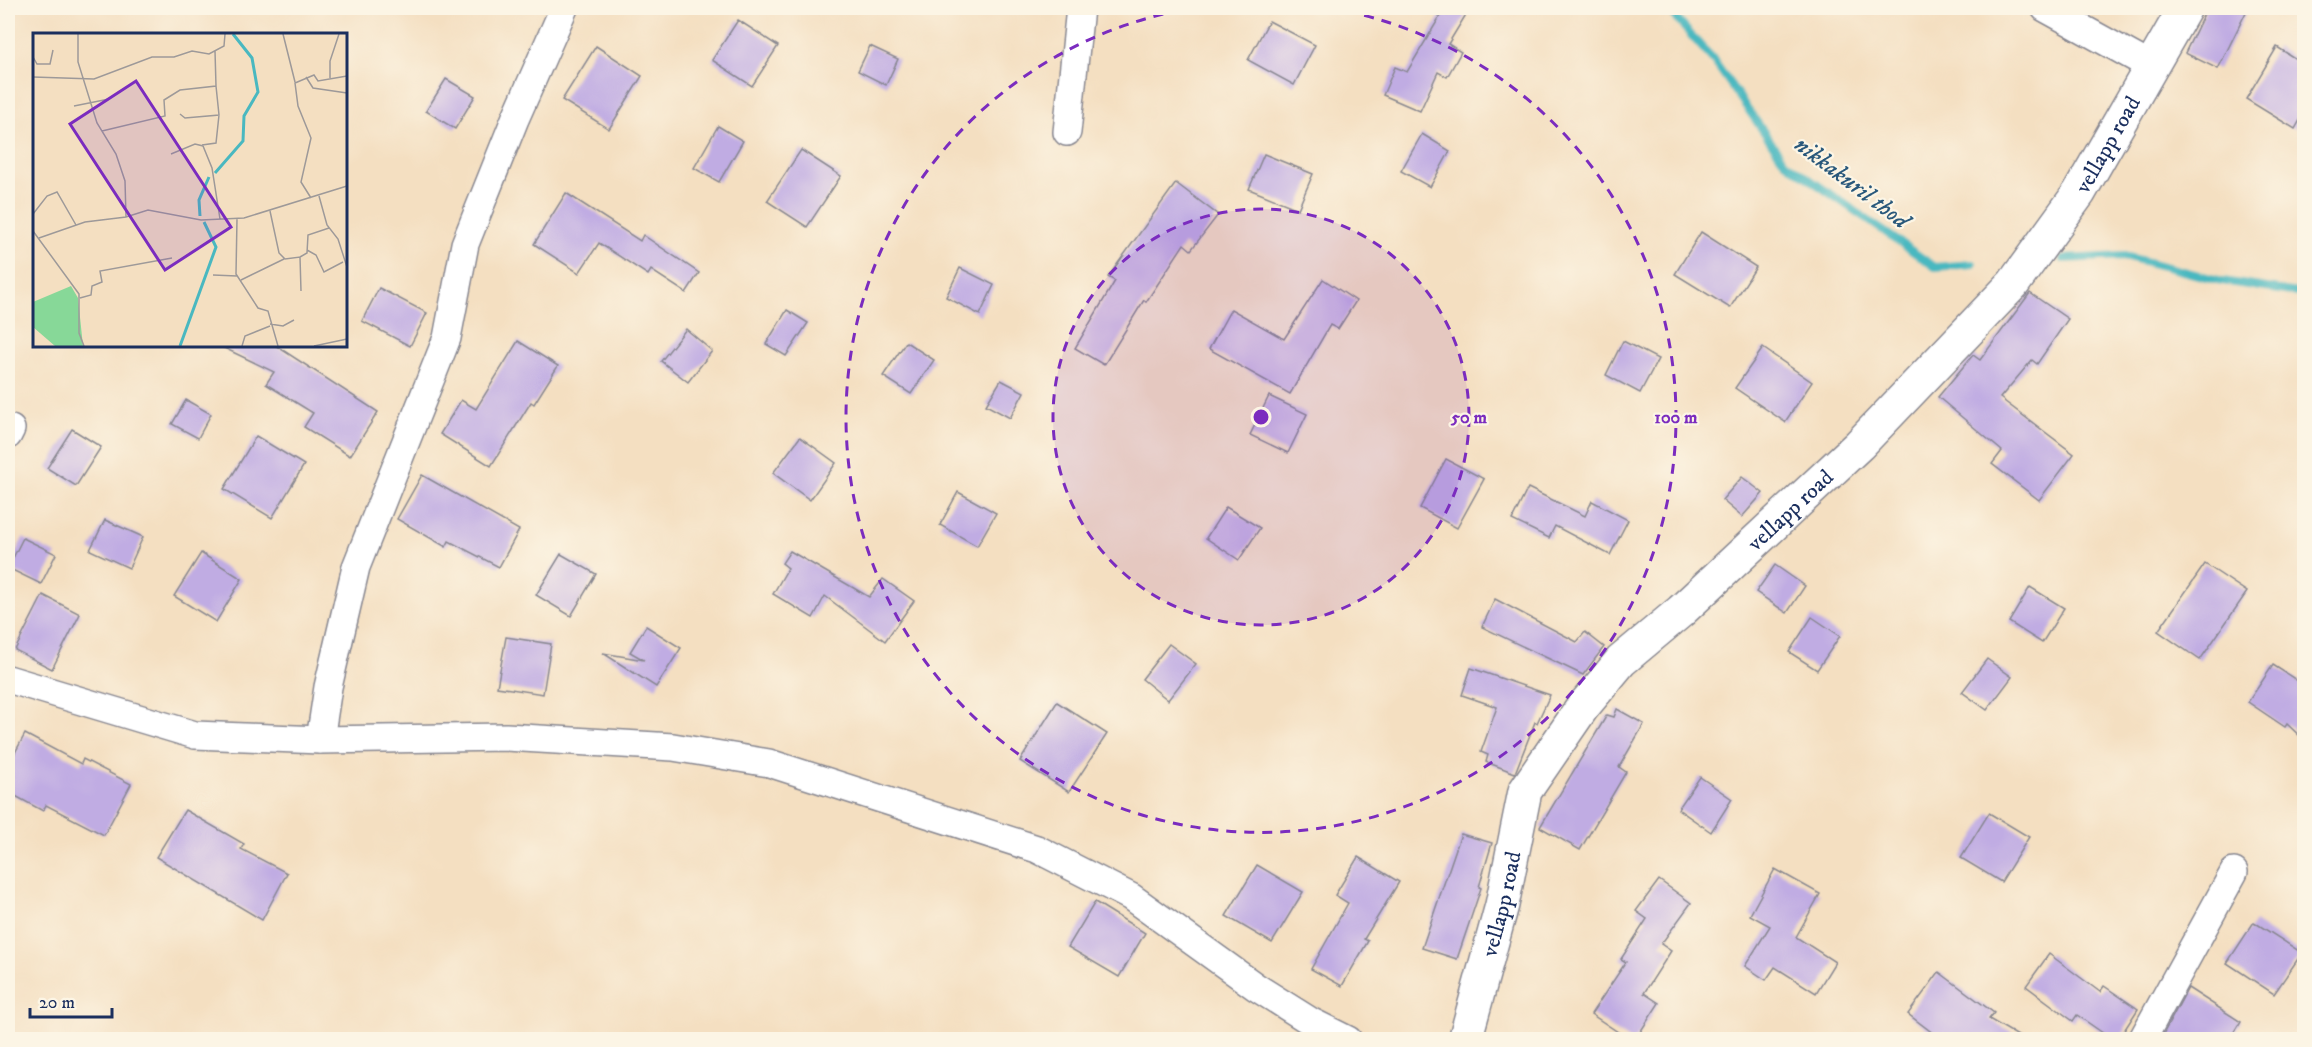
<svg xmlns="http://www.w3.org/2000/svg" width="2312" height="1047" font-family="'IM FELL DW Pica',serif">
<rect width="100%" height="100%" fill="#fcf5e5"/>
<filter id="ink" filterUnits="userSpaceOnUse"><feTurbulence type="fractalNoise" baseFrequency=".0167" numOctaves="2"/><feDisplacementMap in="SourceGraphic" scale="12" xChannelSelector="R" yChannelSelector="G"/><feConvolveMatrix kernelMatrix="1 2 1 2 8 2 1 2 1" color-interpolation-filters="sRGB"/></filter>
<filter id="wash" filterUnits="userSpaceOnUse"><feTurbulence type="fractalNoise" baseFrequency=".008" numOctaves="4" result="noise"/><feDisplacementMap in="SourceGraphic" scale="24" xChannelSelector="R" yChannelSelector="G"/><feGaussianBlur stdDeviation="1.35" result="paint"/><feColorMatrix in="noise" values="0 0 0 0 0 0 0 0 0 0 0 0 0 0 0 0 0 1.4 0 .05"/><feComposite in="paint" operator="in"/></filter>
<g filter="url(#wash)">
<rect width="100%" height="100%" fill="#f4dfc1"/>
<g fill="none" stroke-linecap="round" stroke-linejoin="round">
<!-- stream -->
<g stroke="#49b8c0" stroke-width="8">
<polyline points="1667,8 1714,61 1785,162 1935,267 1973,264"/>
<polyline points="2063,259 2124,256 2222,281 2304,294"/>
</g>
</g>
<g id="blocks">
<!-- building -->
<g fill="#c0ace3">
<polygon points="1445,8 1470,8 1448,44 1461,52 1447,77 1438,72 1420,111 1383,95 1395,67 1407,72"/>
<polygon points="2207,8 2248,8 2218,69 2185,53"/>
<polygon points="738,20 778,46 752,86 712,60"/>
<polygon points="1269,21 1315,45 1294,85 1248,60"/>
<polygon points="596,46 642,76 609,129 562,100"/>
<polygon points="870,46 898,59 886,85 858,71"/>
<polygon points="2277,47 2304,64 2304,113 2295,129 2246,99"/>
<polygon points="446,79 475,96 455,129 426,111"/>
<polygon points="718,126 743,141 719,182 694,168"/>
<polygon points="1422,134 1450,151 1430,187 1401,171"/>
<polygon points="801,150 841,176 807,227 767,201"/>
<polygon points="1264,154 1313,174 1298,209 1249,189"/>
<polygon points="1176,183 1218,215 1191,250 1184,244 1146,302 1144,300 1104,365 1075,348 1115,281 1108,277"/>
<polygon points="566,193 640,241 643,235 699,273 686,293 651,270 648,275 599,243 579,273 534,244"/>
<polygon points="1701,232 1756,267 1730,308 1675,274"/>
<polygon points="960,268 994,285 980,315 946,297"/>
<polygon points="1323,279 1356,301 1338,329 1330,325 1290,394 1209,349 1231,309 1284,339"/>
<polygon points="379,288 427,313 410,346 362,321"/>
<polygon points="2030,293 2068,319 2037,364 2032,360 2000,398 2074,454 2039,500 1992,464 2002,451 1938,397 1973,355 1980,360"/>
<polygon points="787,310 808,323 786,356 766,344"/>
<polygon points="686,329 712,351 688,382 661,361"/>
<polygon points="518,341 558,366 534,404 531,402 491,466 440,434 461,400 476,409"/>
<polygon points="1623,341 1658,359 1640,393 1606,375"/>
<polygon points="906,342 934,360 911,394 883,376"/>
<polygon points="218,345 275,345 378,412 350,456 304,427 313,413 266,384 274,372"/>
<polygon points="1763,348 1812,382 1785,422 1735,388"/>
<polygon points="1001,380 1024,392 1010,418 986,405"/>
<polygon points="1269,396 1307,414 1288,453 1250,435"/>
<polygon points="186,400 211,414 198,438 172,424"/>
<polygon points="72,429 101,447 76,486 47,468"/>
<polygon points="256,436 304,465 272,518 224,489"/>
<polygon points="800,437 836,463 810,500 773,473"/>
<polygon points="1446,459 1484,479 1457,528 1420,508"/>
<polygon points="422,475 519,530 499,567 449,541 446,547 397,519"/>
<polygon points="1742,477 1763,493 1742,517 1722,500"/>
<polygon points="1528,488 1585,516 1592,501 1628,520 1610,555 1555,526 1549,538 1512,520"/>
<polygon points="958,492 996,513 977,546 940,525"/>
<polygon points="1226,507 1260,528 1239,560 1206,538"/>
<polygon points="105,520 143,537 129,568 90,550"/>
<polygon points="23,538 56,554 41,584 8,568"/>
<polygon points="790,551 869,597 883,579 914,601 885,641 825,596 813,618 773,594 788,568 782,563"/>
<polygon points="201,553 242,579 216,622 174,596"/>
<polygon points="561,554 596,574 571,616 536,595"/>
<polygon points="2205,564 2247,592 2200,660 2158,631"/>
<polygon points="1775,565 1805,586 1787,613 1756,592"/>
<polygon points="2030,587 2064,608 2042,643 2009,622"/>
<polygon points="43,595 80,614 52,669 15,650"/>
<polygon points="1495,599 1577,642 1585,632 1604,647 1583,675 1482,627"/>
<polygon points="1812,617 1840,636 1817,670 1789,652"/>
<polygon points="646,626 681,648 656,687 603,653 644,660 630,652"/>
<polygon points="506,637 551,644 543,694 497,687"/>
<polygon points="1169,644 1196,664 1168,700 1142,679"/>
<polygon points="1987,659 2012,677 1987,710 1962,692"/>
<polygon points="2273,665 2304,685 2304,740 2287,724 2285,727 2248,702"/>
<polygon points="1471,668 1550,695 1537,723 1535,722 1515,773 1486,762 1488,755 1481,752 1497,707 1462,695"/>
<polygon points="1057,702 1107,734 1069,792 1020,761"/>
<polygon points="1617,709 1644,724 1619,767 1626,772 1580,850 1540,827 1607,715 1614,717"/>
<polygon points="25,734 81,764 83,759 131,784 104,835 46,805 43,811 8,792 8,766"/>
<polygon points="1700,777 1732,799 1711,832 1678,809"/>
<polygon points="185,810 244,844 241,849 287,873 262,920 156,857"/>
<polygon points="1989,813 2029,837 2001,882 1961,858"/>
<polygon points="1461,834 1492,843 1479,887 1481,888 1457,959 1422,948"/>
<polygon points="1358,857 1399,882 1364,939 1368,941 1342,986 1311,969 1348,903 1335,895"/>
<polygon points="1257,865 1303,892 1272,943 1226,916"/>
<polygon points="1775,869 1820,894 1796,937 1835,962 1816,993 1775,967 1766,980 1745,966 1770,926 1750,915"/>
<polygon points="1659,880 1691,903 1661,944 1671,951 1644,993 1659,1003 1635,1040 1630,1040 1591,1014 1626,962 1621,959 1647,919 1636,911"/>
<polygon points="1095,902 1145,933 1119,977 1068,947"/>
<polygon points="2254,922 2302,953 2274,994 2227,963"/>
<polygon points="2049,954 2100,992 2104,986 2138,1009 2118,1040 2113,1040 2077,1015 2073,1021 2026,986"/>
<polygon points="1939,972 1994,1013 1989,1019 2025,1040 1942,1040 1908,1014"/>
<polygon points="2188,988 2241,1022 2230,1040 2160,1040"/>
</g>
</g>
</g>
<g filter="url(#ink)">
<use href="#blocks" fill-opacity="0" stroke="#888790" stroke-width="1.5"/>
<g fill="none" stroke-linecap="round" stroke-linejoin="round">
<defs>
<g id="minor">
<polyline points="2045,8 2152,67"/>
<polyline points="1067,132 1080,8"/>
<polyline points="8,435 11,429"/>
<polyline points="8,679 195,735 320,740 506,737 673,747 769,763 1037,849 1131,897 1256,987 1310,1021 1348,1040"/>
<polyline points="320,740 328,687 356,567 447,338 465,244 515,119 564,8"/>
<polyline points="2142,1040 2234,872"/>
</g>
<g id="secondary">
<path id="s1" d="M 1465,1040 L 1502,905 L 1525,791 L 1582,708 L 1621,661 L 1681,611 L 1859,445 L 2013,284 L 2079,193 L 2185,8"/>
</g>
</defs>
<!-- minor casing -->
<use href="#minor" stroke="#888790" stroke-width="30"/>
<!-- secondary casing -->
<use href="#secondary" stroke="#888790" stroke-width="36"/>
<!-- minor -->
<use href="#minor" stroke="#fff" stroke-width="27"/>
<!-- secondary -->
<use href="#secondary" stroke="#fff" stroke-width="33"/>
</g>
</g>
<!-- distance rings -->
<circle cx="1261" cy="417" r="208" fill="#7b2cbf" fill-opacity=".12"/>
<g fill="none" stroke="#7b2cbf" stroke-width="3" stroke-dasharray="10 8">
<circle cx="1261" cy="417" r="208"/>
<path d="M1329 8A415 415 0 1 1 1193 8"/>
</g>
<g text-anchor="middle" stroke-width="4.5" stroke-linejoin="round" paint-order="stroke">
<!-- street labels -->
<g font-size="22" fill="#1b2f5e" stroke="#fcf5e5">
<text dy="8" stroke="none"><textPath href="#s1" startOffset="1131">vellapp road</textPath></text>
<text dy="8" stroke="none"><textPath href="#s1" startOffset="645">vellapp road</textPath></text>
<text dy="8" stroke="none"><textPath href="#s1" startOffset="141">vellapp road</textPath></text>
</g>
<!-- water labels -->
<g font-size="24" font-style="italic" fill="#29587b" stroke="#fcf5e5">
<text transform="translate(1852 182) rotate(37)" y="8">nikkakuril thod</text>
</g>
</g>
<!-- overview -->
<g transform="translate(33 33)">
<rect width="314" height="314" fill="#f4dfc1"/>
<path d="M 38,253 L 45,265 L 50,313 L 22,313 L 0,294 L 0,269 Z" fill="#87d898"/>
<path fill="none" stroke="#49b8c0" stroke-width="3" d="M 182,140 L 210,108 L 211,83 L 225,59 L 219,25 L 200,1M 167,183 L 166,167 L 176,144M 147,313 L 183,214 L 171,189"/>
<path fill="none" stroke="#9d9999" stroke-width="1.5" d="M 45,1 L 45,29 L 64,90 L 83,121 L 92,148 L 93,184M 250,1 L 262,49M 0,24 L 4,31 L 17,31 L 20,17M 0,44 L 61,46 L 119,24 L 141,24 L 159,18 L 176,21 L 191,13 L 192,1M 273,44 L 280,55 L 314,60M 297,45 L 297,28 L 306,1M 41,73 L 76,66M 147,81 L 152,85 L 186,82 L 183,53M 69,98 L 132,83 L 131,67 L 147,57 L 183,53 L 182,18M 169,112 L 183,110 L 186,82M 138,121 L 162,111 L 170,113 L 179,135 L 187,186M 286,163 L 294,192 L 305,206 L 314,234M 278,165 L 268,149 L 278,105 L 265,73 L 262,50 L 281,42 L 285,48 L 314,43M 237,178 L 246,220 L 252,226 L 267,224 L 268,258M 0,181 L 14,163 L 24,159 L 43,192M 204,186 L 203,241 L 225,275 L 235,278 L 245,313M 0,198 L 46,261 L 46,300 L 51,313M 6,205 L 52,189 L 93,184 L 115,177 L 168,187 L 211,185 L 314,153M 274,217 L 283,222 L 291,239 L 310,229M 267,224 L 274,220 L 275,202 L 296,195M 180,242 L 204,243M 208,247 L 251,226M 47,265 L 58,262 L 59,253 L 69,249 L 67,238 L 139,225M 237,291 L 250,293 L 261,287M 209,313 L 212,303 L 237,293M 281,313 L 314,306"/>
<path fill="#7b2cbf" fill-opacity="0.15" stroke="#7b2cbf" stroke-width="3" d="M 103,48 L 198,194 L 132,237 L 37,91 Z"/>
<rect width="314" height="314" fill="none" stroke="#1b2f5e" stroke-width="3"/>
</g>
<circle cx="1261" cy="417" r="9" fill="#7b2cbf" stroke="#fcf5e5" stroke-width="3"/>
<g font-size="18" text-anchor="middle" font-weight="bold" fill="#7b2cbf" stroke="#fcf5e5" stroke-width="4.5" stroke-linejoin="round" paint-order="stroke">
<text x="1469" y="423">50 m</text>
<text x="1676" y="423">100 m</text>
</g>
<!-- margin -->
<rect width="2312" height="1047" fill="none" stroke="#fcf5e5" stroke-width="30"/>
<!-- scale -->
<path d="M30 1008v9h82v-9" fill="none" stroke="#1b2f5e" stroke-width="3"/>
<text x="39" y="1008" font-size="18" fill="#1b2f5e" stroke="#fcf5e5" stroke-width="4.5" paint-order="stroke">20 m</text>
</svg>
